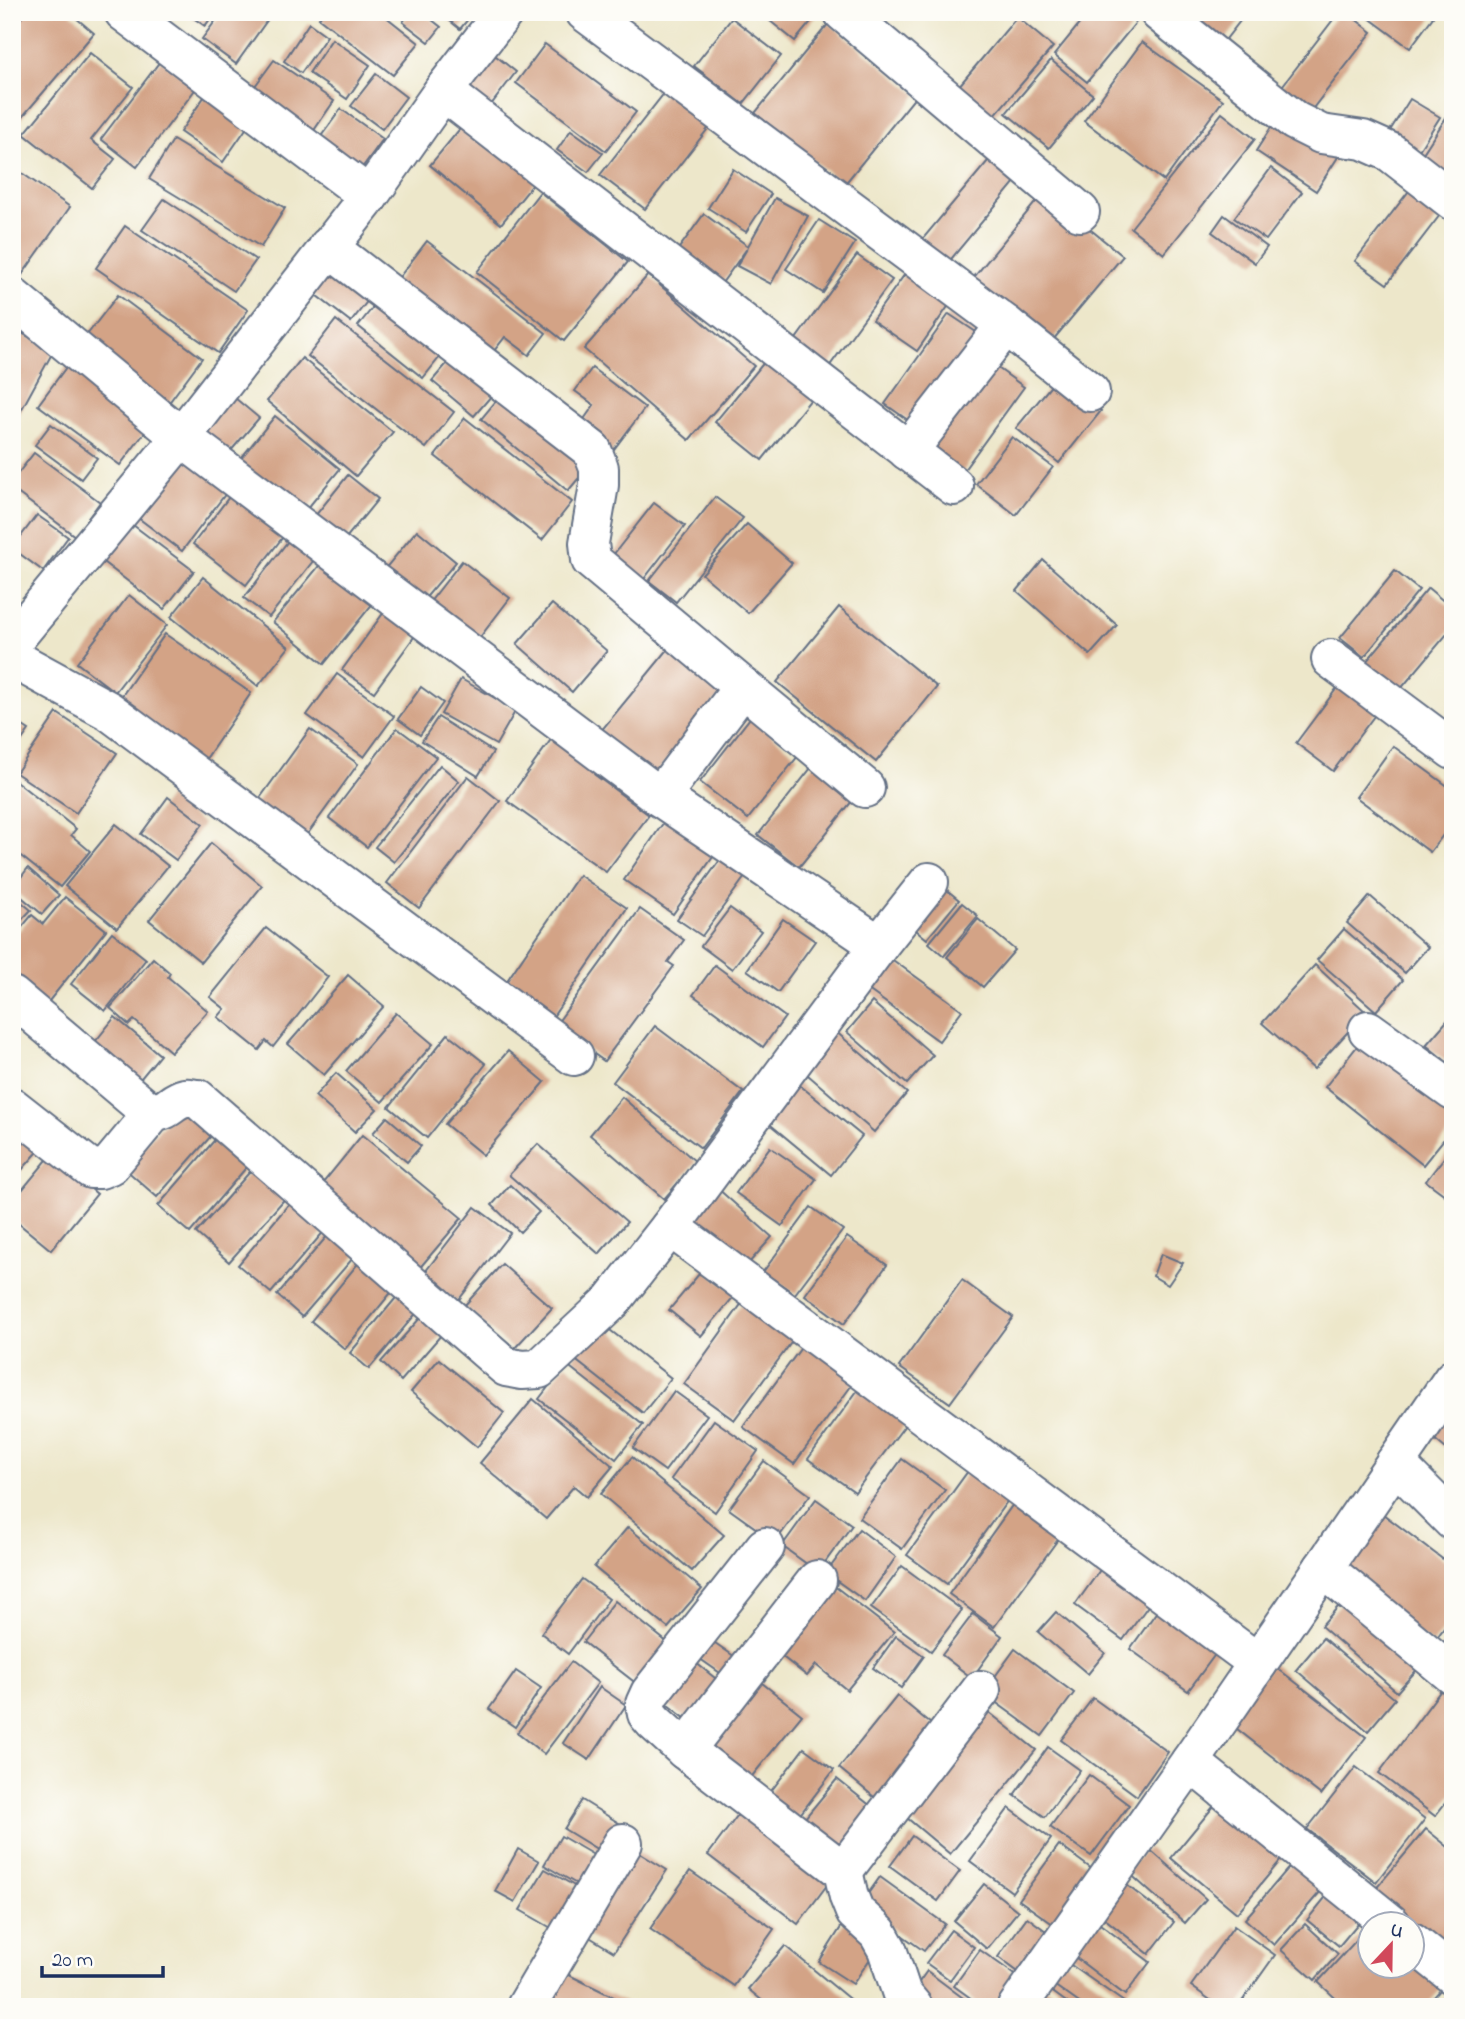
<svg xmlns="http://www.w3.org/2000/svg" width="1465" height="2019" font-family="'Indie Flower',sans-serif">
<rect width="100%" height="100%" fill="#fdfcf7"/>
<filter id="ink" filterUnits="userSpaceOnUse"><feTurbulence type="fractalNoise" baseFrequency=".0143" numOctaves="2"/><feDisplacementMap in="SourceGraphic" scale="14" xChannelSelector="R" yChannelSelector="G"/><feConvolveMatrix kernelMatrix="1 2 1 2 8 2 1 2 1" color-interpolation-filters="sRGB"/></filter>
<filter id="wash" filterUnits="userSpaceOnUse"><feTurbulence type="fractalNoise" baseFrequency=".00686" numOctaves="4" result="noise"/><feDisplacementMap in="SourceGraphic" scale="28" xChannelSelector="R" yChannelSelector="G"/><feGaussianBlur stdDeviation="1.57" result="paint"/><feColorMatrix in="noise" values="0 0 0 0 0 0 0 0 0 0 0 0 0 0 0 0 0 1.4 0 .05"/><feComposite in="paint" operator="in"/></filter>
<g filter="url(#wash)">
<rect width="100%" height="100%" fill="#ede7ca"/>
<g id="blocks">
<!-- building -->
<g fill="#d3a386">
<polygon points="26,12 69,12 94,33 12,129 12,29"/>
<polygon points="185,12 215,12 205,26"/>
<polygon points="222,12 273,12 236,64 202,39"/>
<polygon points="323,12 380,12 419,43 393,75 319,18"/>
<polygon points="410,12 422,12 441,27 429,42 403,22"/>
<polygon points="439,12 474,12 460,29"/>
<polygon points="759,12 819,12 795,41"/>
<polygon points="1089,12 1128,12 1138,20 1087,82 1054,55"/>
<polygon points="1172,12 1247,12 1219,48"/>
<polygon points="1339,12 1346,12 1372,32 1310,112 1280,89"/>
<polygon points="1361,12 1426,12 1433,17 1410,48"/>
<polygon points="1017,17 1053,47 988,123 953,93"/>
<polygon points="732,18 781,56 743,104 694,66"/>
<polygon points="309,23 327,36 301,73 284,61"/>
<polygon points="829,23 917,95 844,185 755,113"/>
<polygon points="332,39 370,65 347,99 309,73"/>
<polygon points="1142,42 1223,100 1164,181 1084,121"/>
<polygon points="545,44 636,112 606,151 516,83"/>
<polygon points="491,52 516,72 487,110 461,90"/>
<polygon points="90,53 133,87 91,140 115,159 92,188 24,134"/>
<polygon points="161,60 197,87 137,167 101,139"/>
<polygon points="274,60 334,101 308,139 247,97"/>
<polygon points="1051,60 1093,95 1049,148 1006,113"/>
<polygon points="376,74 406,97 382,129 351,106"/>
<polygon points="669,87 714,121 645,209 600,175"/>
<polygon points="209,90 252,120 223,162 180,132"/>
<polygon points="1410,99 1440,117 1416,155 1386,137"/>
<polygon points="1453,107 1453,188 1416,164"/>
<polygon points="341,109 383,139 356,176 314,146"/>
<polygon points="1222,113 1255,139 1164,254 1131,228"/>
<polygon points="1277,118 1338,157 1316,191 1256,151"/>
<polygon points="468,119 539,177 501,224 430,165"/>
<polygon points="571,130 603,153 588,172 557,150"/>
<polygon points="173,140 285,208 261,247 149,179"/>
<polygon points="993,155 1020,176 947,264 920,242"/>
<polygon points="1271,168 1302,192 1266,240 1234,218"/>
<polygon points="733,169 771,194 746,232 708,208"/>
<polygon points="19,171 70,207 12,289 12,206 15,203 12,201 12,180"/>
<polygon points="1412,187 1443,211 1387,284 1355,261"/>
<polygon points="540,192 628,262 564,341 477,272"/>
<polygon points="1044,192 1123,256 1048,346 970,282"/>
<polygon points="775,198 808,216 771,284 737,266 748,247 714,294 669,262 704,214 748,246"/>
<polygon points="164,199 256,260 234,291 142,230"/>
<polygon points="1224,215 1267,247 1255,263 1212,232"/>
<polygon points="819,220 855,243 823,293 786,269"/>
<polygon points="125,226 248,310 218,353 96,268"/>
<polygon points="427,241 546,333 529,355 505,337 486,361 391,288"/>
<polygon points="857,255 892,280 823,375 788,350"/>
<polygon points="333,257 376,290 351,322 308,289"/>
<polygon points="910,267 954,298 917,351 872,320"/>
<polygon points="648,275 754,366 689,440 584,349"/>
<polygon points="118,295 202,358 165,408 80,344"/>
<polygon points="382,296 447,348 423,378 358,326"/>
<polygon points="949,314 985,338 922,430 885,404"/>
<polygon points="336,320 454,412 426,448 308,356"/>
<polygon points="12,328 54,350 12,427"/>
<polygon points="456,353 498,388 474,416 432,381"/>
<polygon points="302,358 393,432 356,476 267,401"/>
<polygon points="766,360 812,398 762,460 715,422"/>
<polygon points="988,361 1024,387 961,474 925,448"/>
<polygon points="70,362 152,423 120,465 38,405"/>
<polygon points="592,368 645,408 608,457 575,432 594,405 575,391"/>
<polygon points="1059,376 1101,411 1059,463 1016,428"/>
<polygon points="506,389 593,461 568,491 481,419"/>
<polygon points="229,393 259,418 229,453 199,429"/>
<polygon points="275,416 340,469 302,515 237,463"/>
<polygon points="465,418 572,502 542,540 435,456"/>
<polygon points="51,424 97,458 81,479 35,445"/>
<polygon points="1012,437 1053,467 1016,515 976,484"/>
<polygon points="188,450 233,484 182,551 137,517"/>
<polygon points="34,453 100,502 75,536 12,489 12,481"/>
<polygon points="348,475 378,499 337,549 307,526"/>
<polygon points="236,488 289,529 246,585 193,544"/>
<polygon points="715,497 743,518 676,602 649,581"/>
<polygon points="654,503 685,526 637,588 606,564"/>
<polygon points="37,515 68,537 43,571 12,548"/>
<polygon points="747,524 792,563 748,613 702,574"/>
<polygon points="133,525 194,571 164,609 103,562"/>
<polygon points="417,530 456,562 417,608 379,576"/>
<polygon points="292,536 317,556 269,617 244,598"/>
<polygon points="1043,560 1117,625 1090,655 1017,591"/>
<polygon points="323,561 374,602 324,664 273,622"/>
<polygon points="462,561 510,598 474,645 426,607"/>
<polygon points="1395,571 1419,590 1364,657 1340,638"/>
<polygon points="203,577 289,647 258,686 171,617"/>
<polygon points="1428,588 1453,609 1453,627 1399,691 1365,663"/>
<polygon points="129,595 167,625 115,692 77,663"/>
<polygon points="552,604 607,651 572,692 517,644"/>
<polygon points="839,607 937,687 876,762 777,682"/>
<polygon points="387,608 419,630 374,692 342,670"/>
<polygon points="165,634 251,693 199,769 112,710"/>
<polygon points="675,641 729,685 654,776 600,732"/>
<polygon points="337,674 394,716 364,757 307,715"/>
<polygon points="461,679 516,710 496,745 441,714"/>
<polygon points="1343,680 1380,708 1333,771 1296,743"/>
<polygon points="421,687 443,703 420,735 398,719"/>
<polygon points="57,713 117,753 76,813 16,773"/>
<polygon points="438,717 493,752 478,776 422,741"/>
<polygon points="750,718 798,756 748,819 700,782"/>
<polygon points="12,719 29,730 12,754"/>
<polygon points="560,727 605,760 595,775 649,815 606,872 507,801"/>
<polygon points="397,728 436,757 367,847 329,818"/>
<polygon points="310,729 358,764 301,843 252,809"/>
<polygon points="1393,746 1453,790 1453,822 1430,852 1356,797"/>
<polygon points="815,763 857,795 799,867 758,835"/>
<polygon points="440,765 459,781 394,862 375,847"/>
<polygon points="468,776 500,801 419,908 387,883"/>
<polygon points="12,778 76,829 71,835 90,851 60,887 12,849"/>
<polygon points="168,797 203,824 176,860 141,834"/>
<polygon points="666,819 715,854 673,914 624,880"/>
<polygon points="116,824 168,866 117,928 65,886"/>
<polygon points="211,843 262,886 201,962 149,920"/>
<polygon points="723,856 747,874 702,936 677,919"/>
<polygon points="28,868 59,895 42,914 12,889"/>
<polygon points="579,875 627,908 550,1021 502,988"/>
<polygon points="942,886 959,900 927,939 910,925"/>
<polygon points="12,894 31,910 12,930"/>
<polygon points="1370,896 1428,947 1405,973 1347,923"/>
<polygon points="65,897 106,930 41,1011 12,988 12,939 32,915 43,924"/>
<polygon points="962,903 978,916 944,956 929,943"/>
<polygon points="730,908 761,931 732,969 701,946"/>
<polygon points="640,909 684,940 668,962 674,966 604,1061 555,1026"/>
<polygon points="783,919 815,941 778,992 747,970"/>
<polygon points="978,919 1015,950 983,987 947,957"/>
<polygon points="266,928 328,977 273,1047 266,1041 259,1050 218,1017 225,1009 210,997"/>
<polygon points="1344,929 1403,980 1376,1011 1317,960"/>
<polygon points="112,932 146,959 105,1011 71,984"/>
<polygon points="153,958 170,973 168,977 208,1011 171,1052 134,1020 129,1025 110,1008"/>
<polygon points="890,958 962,1010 939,1041 867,989"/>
<polygon points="715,965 785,1017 763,1047 693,995"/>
<polygon points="1315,965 1366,1012 1314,1069 1262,1023"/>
<polygon points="348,975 384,1006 324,1075 288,1044"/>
<polygon points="872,1002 933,1055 907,1084 847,1032"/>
<polygon points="396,1013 433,1044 382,1102 346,1071"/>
<polygon points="1453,1014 1453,1067 1426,1045"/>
<polygon points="115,1017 160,1055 132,1089 87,1052"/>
<polygon points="655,1026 743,1092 701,1148 613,1082"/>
<polygon points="834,1030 907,1093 874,1132 801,1069"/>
<polygon points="448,1034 486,1064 427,1138 389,1107"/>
<polygon points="1366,1035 1453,1104 1453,1128 1423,1165 1325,1087"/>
<polygon points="508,1051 545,1082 483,1155 445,1124"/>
<polygon points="336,1073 377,1109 355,1132 315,1096"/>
<polygon points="797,1083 862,1136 831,1175 766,1121"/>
<polygon points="622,1097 696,1162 664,1199 590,1135"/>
<polygon points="179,1107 211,1136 157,1197 124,1168"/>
<polygon points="387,1117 421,1146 407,1162 373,1133"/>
<polygon points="12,1119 43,1146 12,1181"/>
<polygon points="219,1135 251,1162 190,1233 158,1206"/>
<polygon points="362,1135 462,1218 417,1271 318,1189"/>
<polygon points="538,1144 627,1222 599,1254 509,1175"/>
<polygon points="1453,1146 1453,1201 1426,1181"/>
<polygon points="770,1147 816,1179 782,1226 736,1193"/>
<polygon points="51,1155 97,1194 51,1250 12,1218 12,1202"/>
<polygon points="255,1166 289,1194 229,1262 196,1233"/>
<polygon points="510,1185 539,1212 520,1232 492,1205"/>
<polygon points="716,1187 772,1237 740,1273 684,1224"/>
<polygon points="298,1193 332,1222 271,1293 238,1265"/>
<polygon points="475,1207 510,1233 457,1302 422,1276"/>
<polygon points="811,1207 843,1230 795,1294 763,1272"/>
<polygon points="334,1228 360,1250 302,1317 277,1295"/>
<polygon points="847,1237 887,1265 844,1324 805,1295"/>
<polygon points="1161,1254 1183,1263 1168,1285 1153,1276"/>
<polygon points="365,1255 399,1283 345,1349 311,1321"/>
<polygon points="502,1264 552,1308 513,1350 464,1306"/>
<polygon points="704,1268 736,1294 701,1336 669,1310"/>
<polygon points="962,1280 1013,1317 950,1403 899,1367"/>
<polygon points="405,1287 425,1303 369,1369 350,1353"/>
<polygon points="745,1299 796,1336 734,1420 684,1384"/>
<polygon points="429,1308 449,1326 401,1381 381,1362"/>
<polygon points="601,1323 671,1378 643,1413 573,1358"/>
<polygon points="806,1341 857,1378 794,1464 743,1427"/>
<polygon points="439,1359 504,1413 477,1447 411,1392"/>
<polygon points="566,1364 643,1425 616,1459 539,1399"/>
<polygon points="860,1387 908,1421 855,1492 808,1459"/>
<polygon points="674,1391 707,1415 665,1471 633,1448"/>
<polygon points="533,1399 613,1466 587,1497 574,1486 546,1519 480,1463"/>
<polygon points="1453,1401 1453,1455 1426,1432"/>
<polygon points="714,1420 758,1451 715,1512 671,1479"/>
<polygon points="632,1457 724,1535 692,1571 601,1494"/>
<polygon points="902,1459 945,1490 902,1549 859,1518"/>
<polygon points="764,1461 810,1495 775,1542 729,1509"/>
<polygon points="971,1467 1011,1496 947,1584 907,1555"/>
<polygon points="816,1499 852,1525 818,1572 782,1546"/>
<polygon points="1016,1500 1062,1534 994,1627 949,1594"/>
<polygon points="1379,1511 1453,1567 1453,1616 1432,1644 1334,1570"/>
<polygon points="628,1527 702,1589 668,1628 594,1567"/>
<polygon points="859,1529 896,1557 865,1601 826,1573"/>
<polygon points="1105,1563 1153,1599 1123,1640 1075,1605"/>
<polygon points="902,1566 962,1610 931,1651 871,1608"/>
<polygon points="824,1578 894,1632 847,1690 816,1665 807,1676 770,1647"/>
<polygon points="582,1579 609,1599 568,1654 541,1633"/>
<polygon points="1346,1598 1422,1664 1397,1692 1321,1626"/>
<polygon points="615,1601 668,1643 637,1684 583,1642"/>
<polygon points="1163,1603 1222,1645 1188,1691 1130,1649"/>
<polygon points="1056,1612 1105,1653 1088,1674 1038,1632"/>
<polygon points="973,1614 1002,1636 972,1678 942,1655"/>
<polygon points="705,1636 738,1659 726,1677 693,1654"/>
<polygon points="896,1636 924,1656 901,1688 873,1668"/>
<polygon points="1323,1638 1395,1699 1368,1731 1296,1670"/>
<polygon points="1015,1649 1074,1693 1042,1736 983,1693"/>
<polygon points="686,1655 725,1686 694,1725 655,1695"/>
<polygon points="571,1662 598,1683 544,1754 517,1733"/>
<polygon points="1272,1664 1366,1737 1321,1795 1227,1721"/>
<polygon points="516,1671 541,1688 515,1727 489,1709"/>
<polygon points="751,1674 802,1715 748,1781 697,1740"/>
<polygon points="1445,1685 1453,1691 1453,1793 1435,1816 1379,1773"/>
<polygon points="600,1687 626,1705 589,1760 563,1743"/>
<polygon points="897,1696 943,1734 885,1806 839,1768"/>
<polygon points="1093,1698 1168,1752 1137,1796 1061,1740"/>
<polygon points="985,1709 1036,1750 950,1854 900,1812"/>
<polygon points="1048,1747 1080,1770 1045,1817 1014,1795"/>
<polygon points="804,1748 834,1770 795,1821 765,1799"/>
<polygon points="1356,1767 1425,1819 1376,1882 1307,1829"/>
<polygon points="1089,1775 1129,1805 1091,1856 1050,1827"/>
<polygon points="837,1779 877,1811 841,1856 800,1824"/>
<polygon points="1223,1795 1290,1849 1237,1913 1171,1858"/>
<polygon points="582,1800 627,1828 610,1857 564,1829"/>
<polygon points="743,1808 833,1877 798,1924 708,1855"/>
<polygon points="1009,1808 1051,1839 1012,1892 970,1861"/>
<polygon points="1426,1829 1453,1851 1453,1968 1368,1898"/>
<polygon points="561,1836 604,1861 587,1890 544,1865"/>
<polygon points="912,1836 960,1871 938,1901 890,1866"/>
<polygon points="1059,1845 1100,1875 1060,1929 1019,1900"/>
<polygon points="1148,1848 1206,1899 1185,1923 1127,1871"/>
<polygon points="518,1849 539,1861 515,1902 495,1891"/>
<polygon points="636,1851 667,1870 614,1952 583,1933"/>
<polygon points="1297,1858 1327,1884 1274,1945 1245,1919"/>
<polygon points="545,1869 585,1892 560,1933 520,1910"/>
<polygon points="690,1871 774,1929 734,1986 650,1929"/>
<polygon points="880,1877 945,1924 924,1951 860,1905"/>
<polygon points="1119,1879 1174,1922 1149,1954 1094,1910"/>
<polygon points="984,1884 1018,1911 987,1949 954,1921"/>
<polygon points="1333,1888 1365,1915 1339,1946 1307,1920"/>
<polygon points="1027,1917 1054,1937 1025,1977 998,1957"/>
<polygon points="845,1921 880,1944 853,1984 819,1962"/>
<polygon points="1096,1921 1150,1962 1125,1995 1071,1954"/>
<polygon points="1305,1924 1338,1954 1315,1980 1281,1950"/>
<polygon points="1370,1925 1370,1966 1412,1966 1443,1987 1425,2007 1345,2007 1318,1982"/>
<polygon points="1234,1926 1275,1955 1238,2007 1220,2007 1191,1986"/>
<polygon points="951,1930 974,1947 950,1980 926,1963"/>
<polygon points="785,1946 859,2007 770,2007 748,1989"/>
<polygon points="980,1950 1021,1979 1001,2007 983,2007 954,1986"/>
<polygon points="1058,1956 1131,2007 1085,2007 1044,1978"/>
<polygon points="927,1971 975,2007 931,2007 912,1992"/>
<polygon points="567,1974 634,2007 550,2007"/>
<polygon points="1039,1982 1069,2004 1067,2007 1021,2007"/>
</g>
</g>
</g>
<g filter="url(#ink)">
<use href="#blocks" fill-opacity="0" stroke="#646f84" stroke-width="2"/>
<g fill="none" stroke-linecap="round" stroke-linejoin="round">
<defs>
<g id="street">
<polyline points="124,12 369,196"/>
<polyline points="585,12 1006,325 1090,392"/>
<polyline points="843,12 1080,212"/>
<polyline points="1159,12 1295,121 1321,134 1363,140 1390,152 1453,201"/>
<polyline points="443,91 954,486"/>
<polyline points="328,247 592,450 599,468 599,485 589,543 591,560 743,687"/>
<polyline points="12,297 181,437 660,797 879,945"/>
<polyline points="908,451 1006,325"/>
<polyline points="12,642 181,437 369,196 443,91 504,12"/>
<polyline points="12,658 109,711 574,1056"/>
<polyline points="1331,659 1453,750"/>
<polyline points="660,797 743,687 865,788"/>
<path d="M 12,996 L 146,1109 C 167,1117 168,1102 185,1098 C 189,1097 194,1099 198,1099 L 506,1367 L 522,1370 L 539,1369 L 612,1301 L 670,1227 L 879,945 L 929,882"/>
<polyline points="1368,1030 1453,1091"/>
<polyline points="12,1107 91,1169 100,1169 110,1165 154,1112"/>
<polyline points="670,1227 1258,1663"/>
<polyline points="1395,1463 1453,1521"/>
<polyline points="765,1547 650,1693 645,1704 647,1714 654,1722 685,1750 843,1871 849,1897 855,1912 878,1933 887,1949 902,1994 913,2007"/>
<polyline points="1323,1568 1453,1675"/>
<polyline points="685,1750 817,1580"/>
<polyline points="1190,1762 1391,1924"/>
<polyline points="843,1871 981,1690"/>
<polyline points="1412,1942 1453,1975"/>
<polyline points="526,2007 623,1843"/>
<polyline points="1017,2007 1190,1762 1453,1379"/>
</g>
</defs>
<!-- street casing -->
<use href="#street" stroke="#646f84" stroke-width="42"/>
<!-- street -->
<use href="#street" stroke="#fff" stroke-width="38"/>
</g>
</g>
<!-- margin -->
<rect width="1465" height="2019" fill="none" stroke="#fdfcf7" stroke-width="42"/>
<!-- north arrow -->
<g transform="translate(1391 1945) rotate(22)"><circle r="33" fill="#fdfcf7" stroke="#a3aaba" stroke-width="2"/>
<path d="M0-5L12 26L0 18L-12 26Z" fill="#d1495b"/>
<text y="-10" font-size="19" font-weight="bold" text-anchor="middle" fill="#1b2f5e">U</text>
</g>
<!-- scale -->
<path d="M42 1966v10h121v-10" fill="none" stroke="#1b2f5e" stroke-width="3.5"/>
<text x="52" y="1966" font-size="21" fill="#1b2f5e" stroke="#fdfcf7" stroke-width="5" paint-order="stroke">20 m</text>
</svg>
